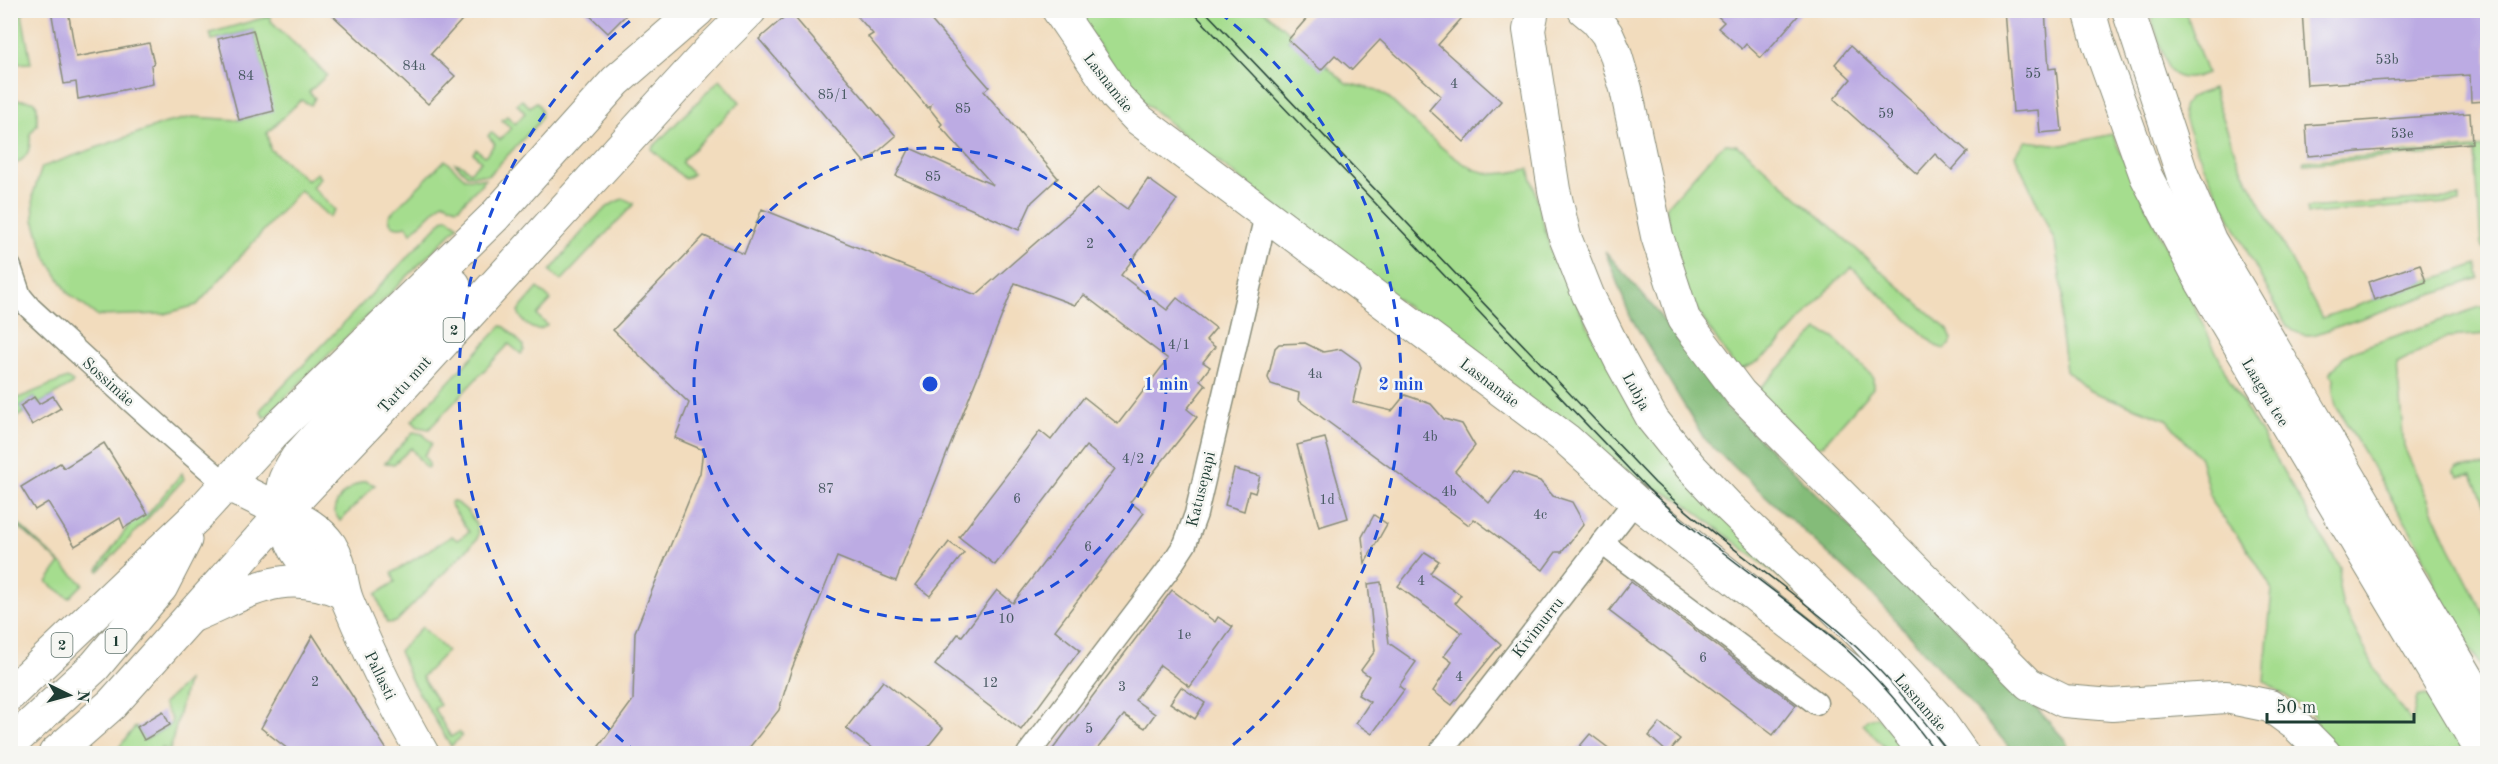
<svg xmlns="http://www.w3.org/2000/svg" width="2498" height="764" font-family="'Old Standard TT',serif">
<rect width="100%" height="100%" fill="#f6f6f2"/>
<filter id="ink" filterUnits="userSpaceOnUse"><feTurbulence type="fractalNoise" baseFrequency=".0167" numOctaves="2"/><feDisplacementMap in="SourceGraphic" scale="12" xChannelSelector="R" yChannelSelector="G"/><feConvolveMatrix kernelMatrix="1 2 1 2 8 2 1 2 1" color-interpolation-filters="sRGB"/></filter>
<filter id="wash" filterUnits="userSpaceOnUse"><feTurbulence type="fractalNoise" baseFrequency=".008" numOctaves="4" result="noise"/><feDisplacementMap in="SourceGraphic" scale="24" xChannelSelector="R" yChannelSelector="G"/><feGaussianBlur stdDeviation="1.35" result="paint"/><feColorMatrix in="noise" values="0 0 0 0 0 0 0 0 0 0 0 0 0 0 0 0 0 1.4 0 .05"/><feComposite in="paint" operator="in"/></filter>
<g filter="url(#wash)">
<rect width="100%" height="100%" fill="#f2dcbd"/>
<!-- green -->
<g fill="#a5dd8e" stroke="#628d61" stroke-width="1.5">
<polygon points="10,11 25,11 22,15 31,63 11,64"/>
<path d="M 1074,11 L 1264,11 L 1292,35 L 1288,40 L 1326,65 L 1346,83 L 1377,90 L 1385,95 C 1409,116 1453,165 1483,172 C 1497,176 1514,172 1529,169 L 1550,248 L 1593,336 L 1828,615 L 1682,501 L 1624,473 L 1187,138 L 1132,92 Z"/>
<path d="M 2149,11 L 2185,11 L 2207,73 C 2192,79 2180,82 2168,69 Z"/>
<polygon points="270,16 271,21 327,75 309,92 315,98 311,105 301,100 267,133 270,149 307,180 317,173 320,178 312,187 335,210 329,217 300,190 197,305 164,314 97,316 68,293 46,257 34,220 33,194 42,167 166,123 193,117 239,120 273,111 253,30 212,40 210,33"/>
<polygon points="720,79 740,102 683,160 682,163 693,174 685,179 651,149"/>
<path d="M 2213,89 L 2238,161 L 2322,318 L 2477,264 L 2479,278 L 2316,334 C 2305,337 2296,334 2287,326 C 2273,300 2177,123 2183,108 C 2187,95 2202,93 2213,89 Z"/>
<path d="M 11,99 L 33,101 L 37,106 L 37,125 L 30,134 C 31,152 27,159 11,166 Z"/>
<path d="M 522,100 L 530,107 L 536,102 C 543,108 543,116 538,123 L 489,175 L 467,175 L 455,163 L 462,165 L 470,172 L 481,161 L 473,153 L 476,149 L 485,156 L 495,144 L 488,136 L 491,132 L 500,140 L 511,128 L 502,120 L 507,116 L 515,124 L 525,113 L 517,104 Z"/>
<polygon points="2112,134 2231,383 2340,567 2339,587 2343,607 2381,680 2412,723 2417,697 2426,695 2460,732 2472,753 2341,753 2313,724 2315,716 2264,681 2272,589 2251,554 2212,503 2200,458 2166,419 2088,390 2066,370 2060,330 2063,297 2055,242 2015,155 2026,141 2063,145"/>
<path d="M 1726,144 L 1736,145 L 1743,149 L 1948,330 L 1952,340 L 1950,345 L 1944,349 L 1936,346 L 1852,268 C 1817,293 1781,357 1742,369 L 1734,366 L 1698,312 L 1677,270 L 1666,207 L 1717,150 Z"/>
<polygon points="2487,147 2487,251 2481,245 2475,151 2304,164 2304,161"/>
<path d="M 445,160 L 465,178 L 486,179 L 459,207 L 456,208 L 443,202 L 411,233 L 407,226 C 398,228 389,228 389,216 Z"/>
<polygon points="2460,197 2460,202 2308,214 2307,208"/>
<path d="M 624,199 L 633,203 L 633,205 L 561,281 L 550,271 C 567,252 600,203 624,199 Z"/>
<polygon points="445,218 449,218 458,226 265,418 261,413 261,409"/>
<path d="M 538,288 L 551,300 L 537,315 L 547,325 C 535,336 522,323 518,311 Z"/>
<polygon points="2480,307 2487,308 2487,334 2447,337 2397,363 2404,447 2449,546 2487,620 2487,677 2440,598 2419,545 2336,406 2333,392 2334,378 2330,374 2343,357 2355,350"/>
<polygon points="501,326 505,327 524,346 524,350 521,354 509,344 429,429 418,427 412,421"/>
<polygon points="1818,330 1834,338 1873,377 1873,388 1823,445 1815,448 1759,392 1760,388"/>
<polygon points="67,378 73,382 71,385 39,404 34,397 20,406 24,413 11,420 11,401"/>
<polygon points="413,432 423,434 432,444 424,455 429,464 429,468 425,467 411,448 394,464 385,463"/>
<polygon points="2487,466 2488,466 2487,509 2472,475 2459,476 2454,471 2457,468"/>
<polygon points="182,473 184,479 99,571 98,569 141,508 147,515"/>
<path d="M 365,481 L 375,485 L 340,521 L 334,512 C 336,496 351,486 365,481 Z"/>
<path d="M 452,501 C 466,506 481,524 477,539 L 396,622 L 387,623 L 376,594 L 395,582 L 392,573 L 452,536 L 457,540 L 469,532 L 450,504 Z"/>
<polygon points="10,516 83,584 69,598 47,582 60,563 11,520"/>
<polygon points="422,627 447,651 422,677 440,705 434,709 451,737 459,732 462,736 451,746 412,682 399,651"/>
<polygon points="187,681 170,750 161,748 160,753 114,754 134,728 137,727 145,740 170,725 172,720 163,704"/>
<polygon points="1877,717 1912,753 1890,753 1863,724 1868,719"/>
</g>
<!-- forest -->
<polygon fill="#84bc79" stroke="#527c56" stroke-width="1.5" points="1605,251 1655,309 1727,408 2020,690 2066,741 2070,753 2015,753 1872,594 1705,440 1630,316"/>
<g id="blocks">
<!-- building -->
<g fill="#bcabe3">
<polygon points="51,10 68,10 76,57 149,43 154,64 151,65 153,84 78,99 76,82 64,84"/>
<polygon points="327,10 471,10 431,54 455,76 428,104"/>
<polygon points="584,10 631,10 608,33"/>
<polygon points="852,10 922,10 989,87 984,91 1058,178 1032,202 1019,230 896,176 910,148 993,185 940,126 942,124 930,109 931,105 928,108 868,37 873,34"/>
<polygon points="1314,10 1469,10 1438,45 1501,101 1464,142 1429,110 1441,96 1380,40 1352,70 1335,55 1321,70 1288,40"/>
<polygon points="1711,10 1803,10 1761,58 1746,44 1742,49 1718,28 1724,22"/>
<polygon points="2005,10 2045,10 2049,69 2056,68 2062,131 2040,133 2038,110 2013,112"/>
<polygon points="2302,10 2487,10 2487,101 2471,102 2470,75 2307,85"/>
<polygon points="790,12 896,136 865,163 759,39"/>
<polygon points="253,30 274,111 239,120 218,39"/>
<polygon points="1850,46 1968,152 1952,170 1935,154 1917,174 1834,99 1851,79 1835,64"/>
<polygon points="2470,113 2472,143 2308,156 2306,125"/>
<polygon points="1148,179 1177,200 1121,275 1167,310 1177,298 1216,328 1206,340 1215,347 1203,362 1210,367 1200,380 1206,385 1187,409 1197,417 1130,502 1144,513 1055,630 1080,650 1021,730 935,665 958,634 962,636 997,590 1013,603 1115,469 1086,446 995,565 959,537 1040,431 1051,440 1084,397 1118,424 1168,359 1084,295 1075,305 1015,283 896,581 837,557 791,671 779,710 745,753 594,753 633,700 635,632 700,473 703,450 675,438 689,403 613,330 704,236 744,254 762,209 976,295 1098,188 1127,209"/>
<polygon points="2420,264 2426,282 2374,300 2368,282"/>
<polygon points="1305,343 1323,352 1341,349 1359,362 1361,367 1353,402 1392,411 1405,395 1431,404 1444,419 1462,424 1475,446 1455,471 1489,503 1514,472 1540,481 1553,496 1572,502 1584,524 1562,552 1556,552 1543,570 1474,519 1469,525 1298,400 1299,393 1271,384 1268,378 1275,348 1279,344"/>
<polygon points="53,396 61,408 32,425 20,406 34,397 39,404"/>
<polygon points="1325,438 1348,518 1319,527 1297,445"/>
<polygon points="104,443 148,514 124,528 120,518 75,546 48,502 35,510 21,487 60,463 64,468"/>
<polygon points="1234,469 1260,476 1255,493 1249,491 1244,511 1225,505"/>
<polygon points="1374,515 1387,524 1365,563 1362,537"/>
<polygon points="949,542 964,553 930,596 916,585"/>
<polygon points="1425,552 1439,561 1430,573 1461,595 1455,603 1501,644 1452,705 1433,691 1452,662 1444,656 1462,633 1398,586"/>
<polygon points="1381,582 1389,643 1416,662 1399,686 1404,690 1372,734 1356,723 1370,702 1358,695 1369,676 1361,670 1375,651 1368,584"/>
<polygon points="1631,582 1796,705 1773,735 1609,611"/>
<polygon points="1172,590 1215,622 1218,617 1233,627 1190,687 1160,665 1135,700 1155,714 1145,728 1124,715 1094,753 1050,753"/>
<polygon points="313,635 389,753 293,753 261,728"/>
<polygon points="883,681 943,728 923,753 878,753 846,728"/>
<polygon points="1181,687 1205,703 1195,719 1170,703"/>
<polygon points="163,711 170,725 144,740 137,727"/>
<polygon points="1660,723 1680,739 1668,753 1649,736"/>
<polygon points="1590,734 1615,753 1574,753"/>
</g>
</g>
</g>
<g filter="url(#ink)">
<use href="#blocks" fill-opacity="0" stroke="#888c78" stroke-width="1.5"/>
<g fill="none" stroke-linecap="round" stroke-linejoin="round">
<defs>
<g id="street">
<path d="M 10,267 L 20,296 L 30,308 C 94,367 158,427 225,483"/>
<polyline points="1602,543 1816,703"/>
<polyline points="1028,754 1168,570 1185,544 1196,514 1266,215"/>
<polyline points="1439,754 1635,501"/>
</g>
<g id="secondary">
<polyline points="1058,10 1117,97 1138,119 1566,439 1635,501 1857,676 1879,695 1926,754"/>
<polyline points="1533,10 1529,30 1554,190 1565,237 1588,295 1620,360 1653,420 1690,466 1729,507 1863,636 1937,717 1963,754"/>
<polyline points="1584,10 1596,20 1607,34 1615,52 1626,89 1657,236 1684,319 1740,393 2029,684 2064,701 2112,705 2226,697 2270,706 2296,725 2325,754"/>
<polyline points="2089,10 2098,42 2146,176 2202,283 2483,754"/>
<polyline points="2128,10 2182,174 2210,240 2488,712"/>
<path d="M 284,512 C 303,520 319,528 331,546 C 343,565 340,583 348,602 C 370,655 394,705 423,754"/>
<path d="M 284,512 C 290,550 299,557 323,584"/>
<path d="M 191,617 C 248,594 280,565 344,593"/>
</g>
<g id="primary">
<polyline points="225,483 284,512"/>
<path d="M 284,512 C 279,488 284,478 297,458 L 454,285"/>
<polyline points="10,694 196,517 272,434 494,217 616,81 698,10"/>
<polyline points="10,744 95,666 161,587 185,540"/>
<polyline points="55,754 112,704 284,512 380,411 711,49 750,10"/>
</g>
</defs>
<!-- street casing -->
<use href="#street" stroke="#888c78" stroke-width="25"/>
<!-- secondary casing -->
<use href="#secondary" stroke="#888c78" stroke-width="34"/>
<!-- primary casing -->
<use href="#primary" stroke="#888c78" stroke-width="35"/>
<!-- street -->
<use href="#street" stroke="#fff" stroke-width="22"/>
<!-- secondary -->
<use href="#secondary" stroke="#fff" stroke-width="32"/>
<!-- primary -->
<use href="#primary" stroke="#fff" stroke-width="33"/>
<!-- tram -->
<g stroke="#1f3d34" stroke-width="1.5">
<path d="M 1191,10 L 1648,489 C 1709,547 1780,592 1844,647 C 1878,678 1910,716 1937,754"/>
<path d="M 1204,10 L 1655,483 C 1714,538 1782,582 1843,635 C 1883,670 1917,712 1950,754"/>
</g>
</g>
</g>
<!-- distance rings -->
<g fill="none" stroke="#1d4ed8" stroke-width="3" stroke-dasharray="10 8">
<circle cx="930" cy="384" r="236"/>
<path d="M637 753A471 471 0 0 1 640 13M1220 13A471 471 0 0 1 1223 753"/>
</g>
<g text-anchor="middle" stroke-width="5" stroke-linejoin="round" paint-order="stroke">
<!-- number labels -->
<g font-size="14" fill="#465860">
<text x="2387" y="64">53b</text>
<text x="414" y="70">84a</text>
<text x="2033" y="78">55</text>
<text x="246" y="80">84</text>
<text x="1454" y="88">4</text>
<text x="833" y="99">85/1</text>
<text x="963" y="113">85</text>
<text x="1886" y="118">59</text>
<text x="2402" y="138">53e</text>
<text x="933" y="181">85</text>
<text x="1090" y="248">2</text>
<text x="1179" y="349">4/1</text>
<text x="1315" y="378">4a</text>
<text x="1430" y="441">4b</text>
<text x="1133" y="463">4/2</text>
<text x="826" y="493">87</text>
<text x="1449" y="496">4b</text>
<text x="1017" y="503">6</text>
<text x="1327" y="504">1d</text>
<text x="1540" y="519">4c</text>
<text x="1088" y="551">6</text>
<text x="1421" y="585">4</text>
<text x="1006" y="623">10</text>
<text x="1184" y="639">1e</text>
<text x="1703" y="662">6</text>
<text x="1459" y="681">4</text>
<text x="315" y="686">2</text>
<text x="990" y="687">12</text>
<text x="1122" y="691">3</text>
<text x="1089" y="733">5</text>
</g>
<!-- shield labels -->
<g fill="#f6f6f2" stroke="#60746d" stroke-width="1.5">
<rect x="443.5" y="318" width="21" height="24" rx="4.5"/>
<rect x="105.5" y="629" width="21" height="24" rx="4.5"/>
<rect x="51.5" y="633" width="21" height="24" rx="4.5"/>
</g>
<g font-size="15" font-weight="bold" fill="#1f3d34">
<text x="454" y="335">2</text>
<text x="116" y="646">1</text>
<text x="62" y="650">2</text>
</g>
<!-- street labels -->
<g font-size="16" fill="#1f3d34" stroke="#f6f6f2">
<text transform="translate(1109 82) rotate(52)" y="6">Lasnamäe</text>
<text transform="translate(109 381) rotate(42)" y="6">Sossimäe</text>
<text transform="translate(1490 382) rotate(37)" y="6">Lasnamäe</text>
<text transform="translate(404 384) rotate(-48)" y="6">Tartu mnt</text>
<text transform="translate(1637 391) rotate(61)" y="6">Lubja</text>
<text transform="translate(2266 392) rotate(59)" y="6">Laagna tee</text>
<text transform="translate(1200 489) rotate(-76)" y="6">Katusepapi</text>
<text transform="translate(1537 627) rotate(-52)" y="6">Kivimurru</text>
<text transform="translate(381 675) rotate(64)" y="6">Pallasti</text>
<text transform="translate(1921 702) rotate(49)" y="6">Lasnamäe</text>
</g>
</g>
<circle cx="930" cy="384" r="9" fill="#1d4ed8" stroke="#f6f6f2" stroke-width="3"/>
<g font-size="18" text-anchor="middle" font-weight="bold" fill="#1d4ed8" stroke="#f6f6f2" stroke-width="5" stroke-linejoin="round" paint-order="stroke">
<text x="1166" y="390">1 min</text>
<text x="1401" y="390">2 min</text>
</g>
<!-- margin -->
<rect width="2498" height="764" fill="none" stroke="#f6f6f2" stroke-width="36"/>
<!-- north arrow -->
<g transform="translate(69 695) rotate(95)" stroke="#f6f6f2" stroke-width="4.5" paint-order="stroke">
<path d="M0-4.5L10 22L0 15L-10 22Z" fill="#1f3d34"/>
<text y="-9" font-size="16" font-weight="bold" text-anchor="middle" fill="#1f3d34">N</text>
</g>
<!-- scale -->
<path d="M2267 713v9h147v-9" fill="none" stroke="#1f3d34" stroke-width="3"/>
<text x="2276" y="713" font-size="18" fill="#1f3d34" stroke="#f6f6f2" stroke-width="4.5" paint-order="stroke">50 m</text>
</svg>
